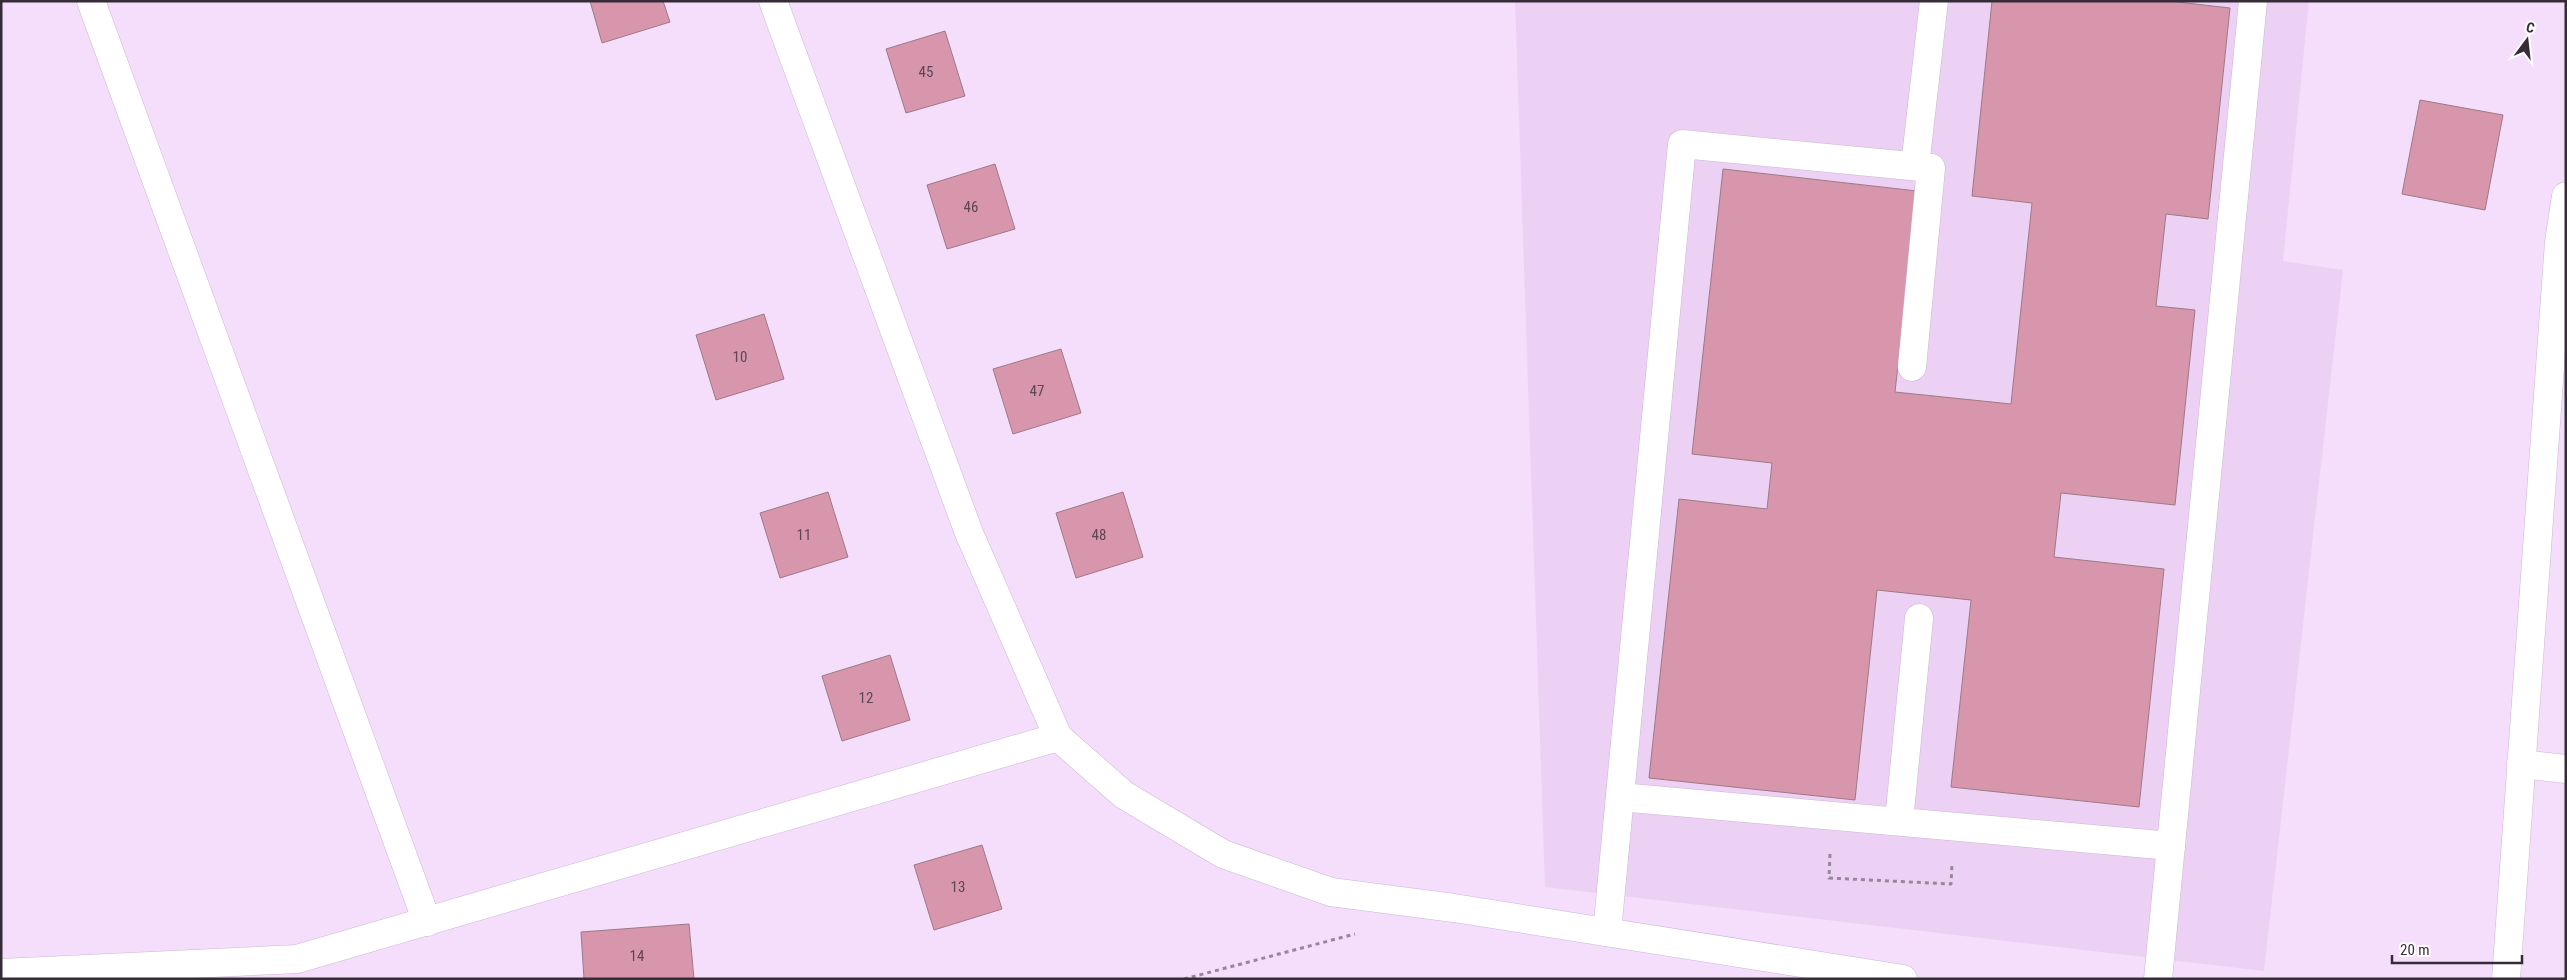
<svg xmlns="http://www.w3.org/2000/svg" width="2567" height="980" font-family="'Roboto Condensed',sans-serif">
<rect width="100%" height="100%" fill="#f4defb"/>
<!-- built -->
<polygon fill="#ecd1f5" points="1515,1 2309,1 2283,261 2343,270 2264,971 1545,887"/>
<!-- building -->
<g fill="#d896ad" stroke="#9c7a85">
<polygon points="590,1 663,1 670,22 602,43"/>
<polygon points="1992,1 2169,1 2230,8 2208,219 2166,214 2156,306 2195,310 2175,505 2061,493 2054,557 2164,569 2139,807 1951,787 1971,600 1877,590 1855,800 1649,778 1679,499 1767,509 1772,463 1692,454 1723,169 1917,191 1895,392 2011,404 2032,203 1972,196"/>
<polygon points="945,31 965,96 906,113 886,49"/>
<polygon points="2420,100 2503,115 2485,210 2402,194"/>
<polygon points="995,164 1015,229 947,249 927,185"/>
<polygon points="764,314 784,379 716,400 696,335"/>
<polygon points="1061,349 1081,413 1013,434 993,369"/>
<polygon points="828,492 848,557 780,578 760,513"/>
<polygon points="1123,492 1143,557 1076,578 1056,513"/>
<polygon points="890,655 910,720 842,741 822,676"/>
<polygon points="982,845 1002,909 934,930 914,865"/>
<polygon points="689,924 694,979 584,979 581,932"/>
</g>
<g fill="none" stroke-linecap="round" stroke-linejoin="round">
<defs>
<g id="minor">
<polyline points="91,1 427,922"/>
<polyline points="773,1 969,533 1058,737 1124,795 1223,854 1331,892 1454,908 1903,979"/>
<polyline points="1915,166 1934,1"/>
<polyline points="2521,764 2566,769"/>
<polyline points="1620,797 2171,846"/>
<polyline points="1899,821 1919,618"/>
<polyline points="1607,932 1682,144 1931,168 1912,367"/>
<polyline points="1,973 297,959 1058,737"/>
<polyline points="2158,979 2253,1"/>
<polyline points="2506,979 2559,242 2566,196"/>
</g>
</defs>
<!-- minor casing -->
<use href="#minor" stroke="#ccb7d3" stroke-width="29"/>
<!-- path -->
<g stroke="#96879b" stroke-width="3" stroke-dasharray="4 4" stroke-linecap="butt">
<polyline points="1830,854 1829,878 1951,884 1952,864"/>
<polyline points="1184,979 1355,934"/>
</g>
<!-- minor -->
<use href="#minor" stroke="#fff" stroke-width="28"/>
</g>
<g text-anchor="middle" stroke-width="4" stroke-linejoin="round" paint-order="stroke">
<!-- number labels -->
<g font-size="15" fill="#5e4655">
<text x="926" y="77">45</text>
<text x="971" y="212">46</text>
<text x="740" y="362">10</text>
<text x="1037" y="396">47</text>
<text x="804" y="540">11</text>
<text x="1099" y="540">48</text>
<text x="866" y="703">12</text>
<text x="958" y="892">13</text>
<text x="637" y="961">14</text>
</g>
</g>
<!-- border -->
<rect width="2567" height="980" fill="none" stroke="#352c38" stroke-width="5"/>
<!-- north arrow -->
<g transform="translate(2527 40) rotate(15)" stroke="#ffffff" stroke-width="4" paint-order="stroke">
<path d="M0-4L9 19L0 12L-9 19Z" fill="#352c38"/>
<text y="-8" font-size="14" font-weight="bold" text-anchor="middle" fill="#352c38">С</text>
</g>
<!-- scale -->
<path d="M2392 955v8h130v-8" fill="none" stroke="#352c38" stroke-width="2.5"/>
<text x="2400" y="955" font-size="15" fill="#352c38" stroke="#ffffff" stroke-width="4" paint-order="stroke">20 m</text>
</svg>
